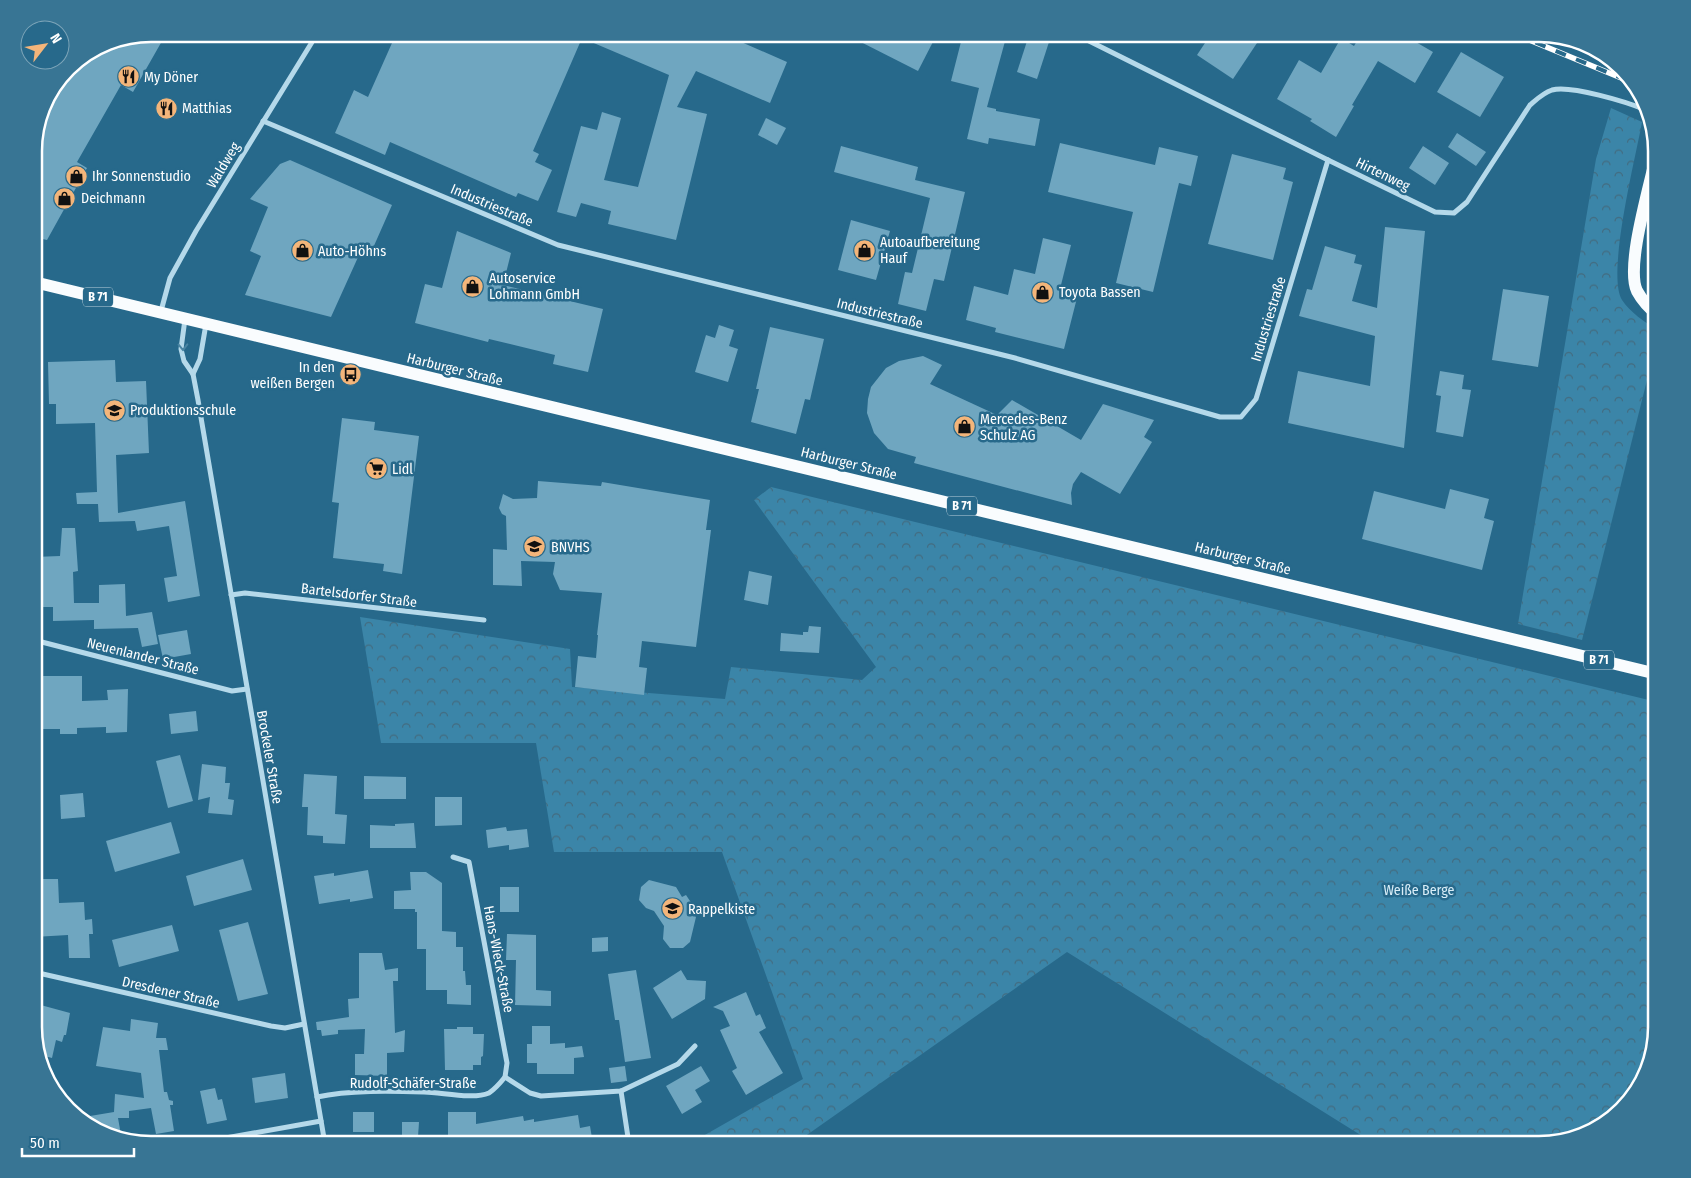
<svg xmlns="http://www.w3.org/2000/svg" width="1691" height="1178" font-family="'Fira Sans Condensed',sans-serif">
<defs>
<pattern id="forest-crowns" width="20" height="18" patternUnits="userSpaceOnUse" patternTransform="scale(1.25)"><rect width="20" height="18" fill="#3b85a8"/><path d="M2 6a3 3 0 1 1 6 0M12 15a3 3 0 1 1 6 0" fill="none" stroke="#436b7f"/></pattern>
</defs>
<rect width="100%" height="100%" fill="#27698b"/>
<!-- forest -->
<g fill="url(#forest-crowns)">
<path d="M 1611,108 L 1642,122 C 1636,156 1606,274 1622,300 C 1630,312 1645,323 1657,329 L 1657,358 L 1653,356 L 1582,640 L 1518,624 L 1596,159 Z"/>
<polygon points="771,487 1657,702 1657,1026 1637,1092 1592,1132 1539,1144 1375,1144 1067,952 794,1144 689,1144 803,1079 722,852 554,852 536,743 381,743 360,617 570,649 572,687 725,699 731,667 862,680 876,667 754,500"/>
</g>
<!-- building -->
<g fill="#6fa6c0">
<polygon points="152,34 166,34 133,92 121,85 77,162 87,168 47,240 34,237 34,144 46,100 69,68 107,43"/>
<polygon points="396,34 723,34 787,62 770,103 696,71 677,107 707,114 676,240 608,224 611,211 581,203 576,217 557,212 581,126 597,130 602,112 621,118 604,180 638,187 669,75 582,38 533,151 539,154 535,162 552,170 538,201 518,193 516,197 390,142 385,155 335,133 354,90 368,97"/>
<polygon points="845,34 937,34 918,71"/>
<polygon points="963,34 1007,34 987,107 996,109 996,111 1040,119 1035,146 989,138 988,144 967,139 979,88 951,81"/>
<polygon points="1211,34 1263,34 1233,79 1197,55"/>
<polygon points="1361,34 1402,34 1433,52 1415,83 1378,61 1352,105 1354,106 1336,137 1310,121 1312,119 1277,99 1299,60 1321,73 1341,38 1354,46"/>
<polygon points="1029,35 1049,42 1037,79 1017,72"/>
<polygon points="1461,52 1504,77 1480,117 1437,92"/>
<polygon points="766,118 786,128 777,145 758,135"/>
<polygon points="1457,133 1486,152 1476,166 1448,147"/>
<polygon points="1060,143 1155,165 1159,147 1198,156 1191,186 1179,183 1153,292 1116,283 1133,212 1048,192"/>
<polygon points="841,146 918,167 915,180 965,192 944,281 934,279 926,311 898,304 905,272 912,273 930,198 834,172"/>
<polygon points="1423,146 1449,163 1435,185 1409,168"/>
<polygon points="1232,154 1286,168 1283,179 1293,182 1273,260 1208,244"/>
<polygon points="290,160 392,205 373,248 364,244 331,317 245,295 261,256 250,251 268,207 250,199 280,164"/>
<polygon points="851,220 890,231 876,280 838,270"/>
<polygon points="1385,227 1425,231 1404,448 1288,423 1298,371 1370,386 1375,336 1299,316 1307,289 1312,290 1325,246 1356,255 1354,263 1362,265 1352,301 1377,308"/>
<polygon points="457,231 511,253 503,285 603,309 588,372 553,364 555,355 489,339 488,342 415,323 425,284 442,288"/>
<polygon points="1043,238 1071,245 1061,285 1079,290 1064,349 995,332 996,328 966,320 974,286 1008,295 1014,269 1035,274"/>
<polygon points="1503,289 1549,296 1538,367 1492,360"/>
<polygon points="719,325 734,330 729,346 738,349 728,382 695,372 706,335 715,338"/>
<polygon points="770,327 824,339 810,400 805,399 796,434 751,422 759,389 756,389"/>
<polygon points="923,356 942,365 930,384 997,415 1012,400 1081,440 1103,404 1154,420 1144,437 1152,442 1120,494 1081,472 1073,484 1071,493 1072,505 914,463 916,457 888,449 874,433 867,413 868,399 871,387 886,368 899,361"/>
<polygon points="115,360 116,382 146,381 149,453 116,455 118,513 185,501 200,596 168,602 164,578 177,576 169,526 137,531 135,521 99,522 98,504 77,504 76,493 97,492 95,423 56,424 56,404 49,404 48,362"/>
<polygon points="1440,371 1464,375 1462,389 1471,390 1463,437 1436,432 1441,396 1436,395"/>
<polygon points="342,418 375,422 374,430 419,436 402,574 383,571 384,564 333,558 339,503 332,502"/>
<polygon points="538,481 601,486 602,482 710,500 706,530 711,530 696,647 642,641 639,667 647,668 644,695 575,687 578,656 596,658 598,635 597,635 602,593 560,590 553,574 555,562 521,561 522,586 493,585 493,549 507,550 506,516 502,514 499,508 503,494 513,499 537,498"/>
<polygon points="1450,489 1489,499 1484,518 1494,521 1482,570 1362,539 1374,491 1445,509"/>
<polygon points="62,528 75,528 78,571 73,572 74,603 99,603 99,585 125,584 126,616 152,612 158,644 142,647 138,628 94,629 94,620 53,621 53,607 34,607 34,557 60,556"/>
<polygon points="749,571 772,576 768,605 744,600"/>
<polygon points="809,626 821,627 819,653 780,651 781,633 803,635 803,632 808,632"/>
<polygon points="187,630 191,654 163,659 158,635"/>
<polygon points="34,676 82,676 82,701 108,700 107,690 128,689 127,732 106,733 106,727 77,728 77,734 60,734 60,729 41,729 41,701 34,701"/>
<polygon points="196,711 198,731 171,734 169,714"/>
<polygon points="180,755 193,801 168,808 156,761"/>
<polygon points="202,764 226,767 225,783 230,783 228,799 234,800 232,815 208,813 210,797 198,800"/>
<polygon points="304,774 337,776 335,814 347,815 345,844 323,843 323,836 307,835 308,807 302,807"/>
<polygon points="364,776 406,777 406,799 364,799"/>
<polygon points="83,793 85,817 61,819 60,795"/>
<polygon points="435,797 462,797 462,825 435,826"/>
<polygon points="171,822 180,853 115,872 106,841"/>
<polygon points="414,823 416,848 370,848 370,825 395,826 395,824"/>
<polygon points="506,827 507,831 527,829 529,847 509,850 509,845 488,848 486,830"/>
<polygon points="243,859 252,890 194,906 186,876"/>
<polygon points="368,870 373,898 350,902 350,899 319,904 314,876 334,873 334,876"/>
<polygon points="410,872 426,872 442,883 442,931 456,932 456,947 463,947 463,971 465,971 466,985 471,985 471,1005 447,1004 447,990 426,990 426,949 417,949 417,912 415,912 415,909 394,909 394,891 411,890"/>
<polygon points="42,879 58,879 59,903 84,902 85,920 92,919 93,934 89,934 90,958 69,958 68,935 34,937 34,902 43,902"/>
<polygon points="649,880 676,887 682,897 686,895 692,904 688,907 696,917 690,942 683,948 670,948 663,939 664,926 654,911 646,908 639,900 641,887"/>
<rect x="500" y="887" width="19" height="25"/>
<polygon points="248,922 268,994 238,1001 219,930"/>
<polygon points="172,925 179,951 119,967 112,940"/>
<polygon points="507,934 536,935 536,990 551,991 551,1006 515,1005 516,960 506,960"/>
<polygon points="608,937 608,951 592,952 592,938"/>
<polygon points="359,953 382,953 385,970 398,968 398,981 393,981 395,1033 405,1030 404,1052 387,1053 387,1076 355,1075 355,1054 364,1054 365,1029 338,1030 338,1034 322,1036 321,1030 317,1030 316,1022 349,1017 348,999 359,998"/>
<polygon points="636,970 651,1058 625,1062 619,1020 615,1020 608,974"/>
<polygon points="681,970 687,980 706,981 705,999 672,1019 653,988"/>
<polygon points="746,992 756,1016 760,1014 766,1028 759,1032 783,1073 746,1095 732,1071 737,1068 720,1030 730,1026 723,1011 713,1007"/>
<polygon points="37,1004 70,1013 66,1035 64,1035 62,1042 56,1040 52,1058 41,1055 34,1034 34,1012"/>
<polygon points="131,1019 158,1023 156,1038 166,1038 168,1050 159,1050 164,1092 167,1092 169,1100 173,1101 173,1105 170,1105 174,1131 156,1134 151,1108 129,1111 129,1118 118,1118 121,1135 92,1126 90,1116 114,1112 115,1094 144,1098 141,1073 96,1066 103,1027 130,1031"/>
<polygon points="532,1026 550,1026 550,1044 565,1043 565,1048 582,1046 584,1057 574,1058 574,1074 537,1074 537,1063 527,1063 527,1044 532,1044"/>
<polygon points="457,1027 473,1027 473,1034 484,1034 483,1056 481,1057 481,1065 473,1065 473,1070 445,1070 444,1029 457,1029"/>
<polygon points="625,1066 627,1081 611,1083 609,1068"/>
<polygon points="701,1066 710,1081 695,1090 702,1102 682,1114 666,1086"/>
<polygon points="285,1073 288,1098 255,1103 252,1078"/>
<polygon points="215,1088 218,1100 222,1099 227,1120 207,1124 200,1091"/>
<rect x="353" y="1112" width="21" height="20"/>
<polygon points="448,1112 476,1112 476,1124 523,1116 524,1121 534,1119 534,1122 578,1115 580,1128 590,1126 593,1144 497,1144 496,1140 448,1139"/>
<polygon points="402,1122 419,1122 418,1137 402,1136"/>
</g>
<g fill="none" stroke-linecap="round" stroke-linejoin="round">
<!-- street -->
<g stroke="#b5d9ea" stroke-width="5">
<path d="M 1075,34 L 1328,160 L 1435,212 L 1454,213 L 1467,202 L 1530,105 C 1537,99 1543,93 1552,90 C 1571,85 1627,102 1646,110"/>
<polyline points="263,121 558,245 1015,358 1220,417 1241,417 1256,399 1328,160"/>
<polyline points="161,311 170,278 196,231 317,34"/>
<polyline points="185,319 181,349 184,361 193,374 198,400 325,1144"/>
<polyline points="193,374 200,359 206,324"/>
<polyline points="231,595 245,593 484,620"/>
<polyline points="34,640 232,691 247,689"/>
<polyline points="453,857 469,862 507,1063 505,1077"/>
<polyline points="34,972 271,1026 285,1028 304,1024"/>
<polyline points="621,1091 629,1144"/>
<path d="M 317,1097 C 349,1090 391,1091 424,1092 C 441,1092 473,1100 489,1093 C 495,1089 501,1082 505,1077 L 530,1093 L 541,1096 L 621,1091 L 678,1064 L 695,1046"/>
<polyline points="192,1144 321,1121"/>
</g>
<!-- primary -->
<g stroke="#f9fcfe" stroke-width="12">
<path d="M 1657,152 C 1651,182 1625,266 1637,291 C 1642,300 1649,308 1657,314"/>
<polyline points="34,282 1657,674"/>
</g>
<defs>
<polyline id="rail" points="1515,34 1631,82"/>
</defs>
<!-- rail casing -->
<use href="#rail" stroke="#fff" stroke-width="5.5"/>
<!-- rail -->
<use href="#rail" stroke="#27698b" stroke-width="4" stroke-dasharray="11" stroke-linecap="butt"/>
</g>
<!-- one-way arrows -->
<defs><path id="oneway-chevron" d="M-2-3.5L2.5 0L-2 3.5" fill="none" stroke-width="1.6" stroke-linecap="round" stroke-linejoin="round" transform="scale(1.25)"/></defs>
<use stroke="#4a85a3" href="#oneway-chevron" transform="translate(183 347) rotate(89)"/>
<!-- icons -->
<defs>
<symbol id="restaurant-disc" viewBox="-11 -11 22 22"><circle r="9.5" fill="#f3b57a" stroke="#27698b"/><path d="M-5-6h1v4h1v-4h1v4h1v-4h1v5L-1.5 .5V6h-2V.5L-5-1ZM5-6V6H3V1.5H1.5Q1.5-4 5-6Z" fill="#111"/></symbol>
<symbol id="shop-disc" viewBox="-11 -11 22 22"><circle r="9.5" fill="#f3b57a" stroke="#27698b"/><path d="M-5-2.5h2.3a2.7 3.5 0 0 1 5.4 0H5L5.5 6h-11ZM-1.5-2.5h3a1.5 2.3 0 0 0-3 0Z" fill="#111"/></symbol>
<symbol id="bus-disc" viewBox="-11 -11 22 22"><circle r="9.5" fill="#f3b57a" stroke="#27698b"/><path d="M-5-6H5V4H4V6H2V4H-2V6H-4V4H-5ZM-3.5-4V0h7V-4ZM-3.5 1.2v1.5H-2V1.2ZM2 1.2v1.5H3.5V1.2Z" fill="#111"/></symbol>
<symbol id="school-disc" viewBox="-11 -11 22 22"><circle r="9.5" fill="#f3b57a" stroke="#27698b"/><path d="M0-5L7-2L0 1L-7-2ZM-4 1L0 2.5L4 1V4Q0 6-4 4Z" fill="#111"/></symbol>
<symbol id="supermarket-disc" viewBox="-11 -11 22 22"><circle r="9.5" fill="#f3b57a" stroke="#27698b"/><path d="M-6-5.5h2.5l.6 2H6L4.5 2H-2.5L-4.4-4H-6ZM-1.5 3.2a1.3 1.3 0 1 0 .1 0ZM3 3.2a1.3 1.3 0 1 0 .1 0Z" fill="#111"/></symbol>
</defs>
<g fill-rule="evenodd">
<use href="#restaurant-disc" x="116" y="64" width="25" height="25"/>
<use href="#restaurant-disc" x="154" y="96" width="25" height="25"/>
<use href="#shop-disc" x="64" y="164" width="25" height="25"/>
<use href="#shop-disc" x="52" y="186" width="25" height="25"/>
<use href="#shop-disc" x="852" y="238" width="25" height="25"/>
<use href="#shop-disc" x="290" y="238" width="25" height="25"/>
<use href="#shop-disc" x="460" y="274" width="25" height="25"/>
<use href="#shop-disc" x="1030" y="280" width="25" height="25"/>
<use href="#bus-disc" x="338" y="362" width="25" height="25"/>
<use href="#school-disc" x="102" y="398" width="25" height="25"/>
<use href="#shop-disc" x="952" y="414" width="25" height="25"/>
<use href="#supermarket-disc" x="364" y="456" width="25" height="25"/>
<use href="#school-disc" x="522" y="534" width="25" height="25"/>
<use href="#school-disc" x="660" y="896" width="25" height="25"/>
</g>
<g text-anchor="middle" stroke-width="5" stroke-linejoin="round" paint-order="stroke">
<!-- shield labels -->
<g fill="#27698b" stroke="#bed2dc" stroke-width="1">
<rect x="83" y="287.5" width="30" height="19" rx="4"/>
<rect x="947" y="496.5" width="30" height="19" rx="4"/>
<rect x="1584" y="650.5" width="30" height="19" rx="4"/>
</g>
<g font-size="12" font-weight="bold" fill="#fff">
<text x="98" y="301">B 71</text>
<text x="962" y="510">B 71</text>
<text x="1599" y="664">B 71</text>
</g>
<!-- poi labels -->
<g font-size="14" fill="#fff" stroke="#27698b" text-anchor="start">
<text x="144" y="82">My Döner</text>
<text x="182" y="113">Matthias</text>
<text x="92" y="181">Ihr Sonnenstudio</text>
<text x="81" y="203">Deichmann</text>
<text x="880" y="247">Autoaufbereitung<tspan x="880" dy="16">Hauf</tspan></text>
<text x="318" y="256">Auto-Höhns</text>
<text x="489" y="283">Autoservice<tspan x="489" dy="16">Lohmann GmbH</tspan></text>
<text x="1059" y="297">Toyota Bassen</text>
<text x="335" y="372" text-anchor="end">In den<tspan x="335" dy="16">weißen Bergen</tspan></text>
<text x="130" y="415">Produktionsschule</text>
<text x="980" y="424">Mercedes-Benz<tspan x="980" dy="16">Schulz AG</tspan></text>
<text x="392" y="474">Lidl</text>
<text x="551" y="552">BNVHS</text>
<text x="688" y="914">Rappelkiste</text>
</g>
<!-- street labels -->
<g font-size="14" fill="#fff" stroke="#27698b">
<text transform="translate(223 165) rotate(-59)" y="5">Waldweg</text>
<text transform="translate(1383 174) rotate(26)" y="5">Hirtenweg</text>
<text transform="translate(492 205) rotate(23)" y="5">Industriestraße</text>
<text transform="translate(880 313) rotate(14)" y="5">Industriestraße</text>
<text transform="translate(1268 319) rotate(-73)" y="5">Industriestraße</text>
<text transform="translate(455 369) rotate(14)" y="5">Harburger Straße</text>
<text transform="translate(849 463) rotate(14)" y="5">Harburger Straße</text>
<text transform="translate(1243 558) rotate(14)" y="5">Harburger Straße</text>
<text transform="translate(359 595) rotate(7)" y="5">Bartelsdorfer Straße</text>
<text transform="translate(143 656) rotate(14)" y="5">Neuenlander Straße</text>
<text transform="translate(270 757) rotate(80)" y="5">Brockeler Straße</text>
<text transform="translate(499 959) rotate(79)" y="5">Hans-Wieck-Straße</text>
<text transform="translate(171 992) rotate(13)" y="5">Dresdener Straße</text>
<text x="413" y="1088">Rudolf-Schäfer-Straße</text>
</g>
<!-- park labels -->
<g font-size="14" fill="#d9eef8" stroke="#27698b">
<text x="1419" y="895">Weiße Berge</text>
</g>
</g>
<!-- crop -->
<path d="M0 0H1691V1178H0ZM151 42H1539A109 109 0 0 1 1648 151V1027A109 109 0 0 1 1539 1136H151A109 109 0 0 1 42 1027V151A109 109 0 0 1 151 42Z" fill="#387594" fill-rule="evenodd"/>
<path fill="none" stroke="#fff" stroke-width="2.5" d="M151 42H1539A109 109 0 0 1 1648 151V1027A109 109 0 0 1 1539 1136H151A109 109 0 0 1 42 1027V151A109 109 0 0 1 151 42Z"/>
<!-- north arrow -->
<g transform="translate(45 45) rotate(59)"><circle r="24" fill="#27698b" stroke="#7da5b9"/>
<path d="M0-4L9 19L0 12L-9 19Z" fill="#f3b57a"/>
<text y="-8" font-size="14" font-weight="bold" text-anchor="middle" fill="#ffffff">N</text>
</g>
<!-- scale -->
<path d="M22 1148v8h112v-8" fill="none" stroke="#ffffff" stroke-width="2.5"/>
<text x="30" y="1148" font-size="15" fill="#ffffff" stroke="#27698b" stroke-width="4" paint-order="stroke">50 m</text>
</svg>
